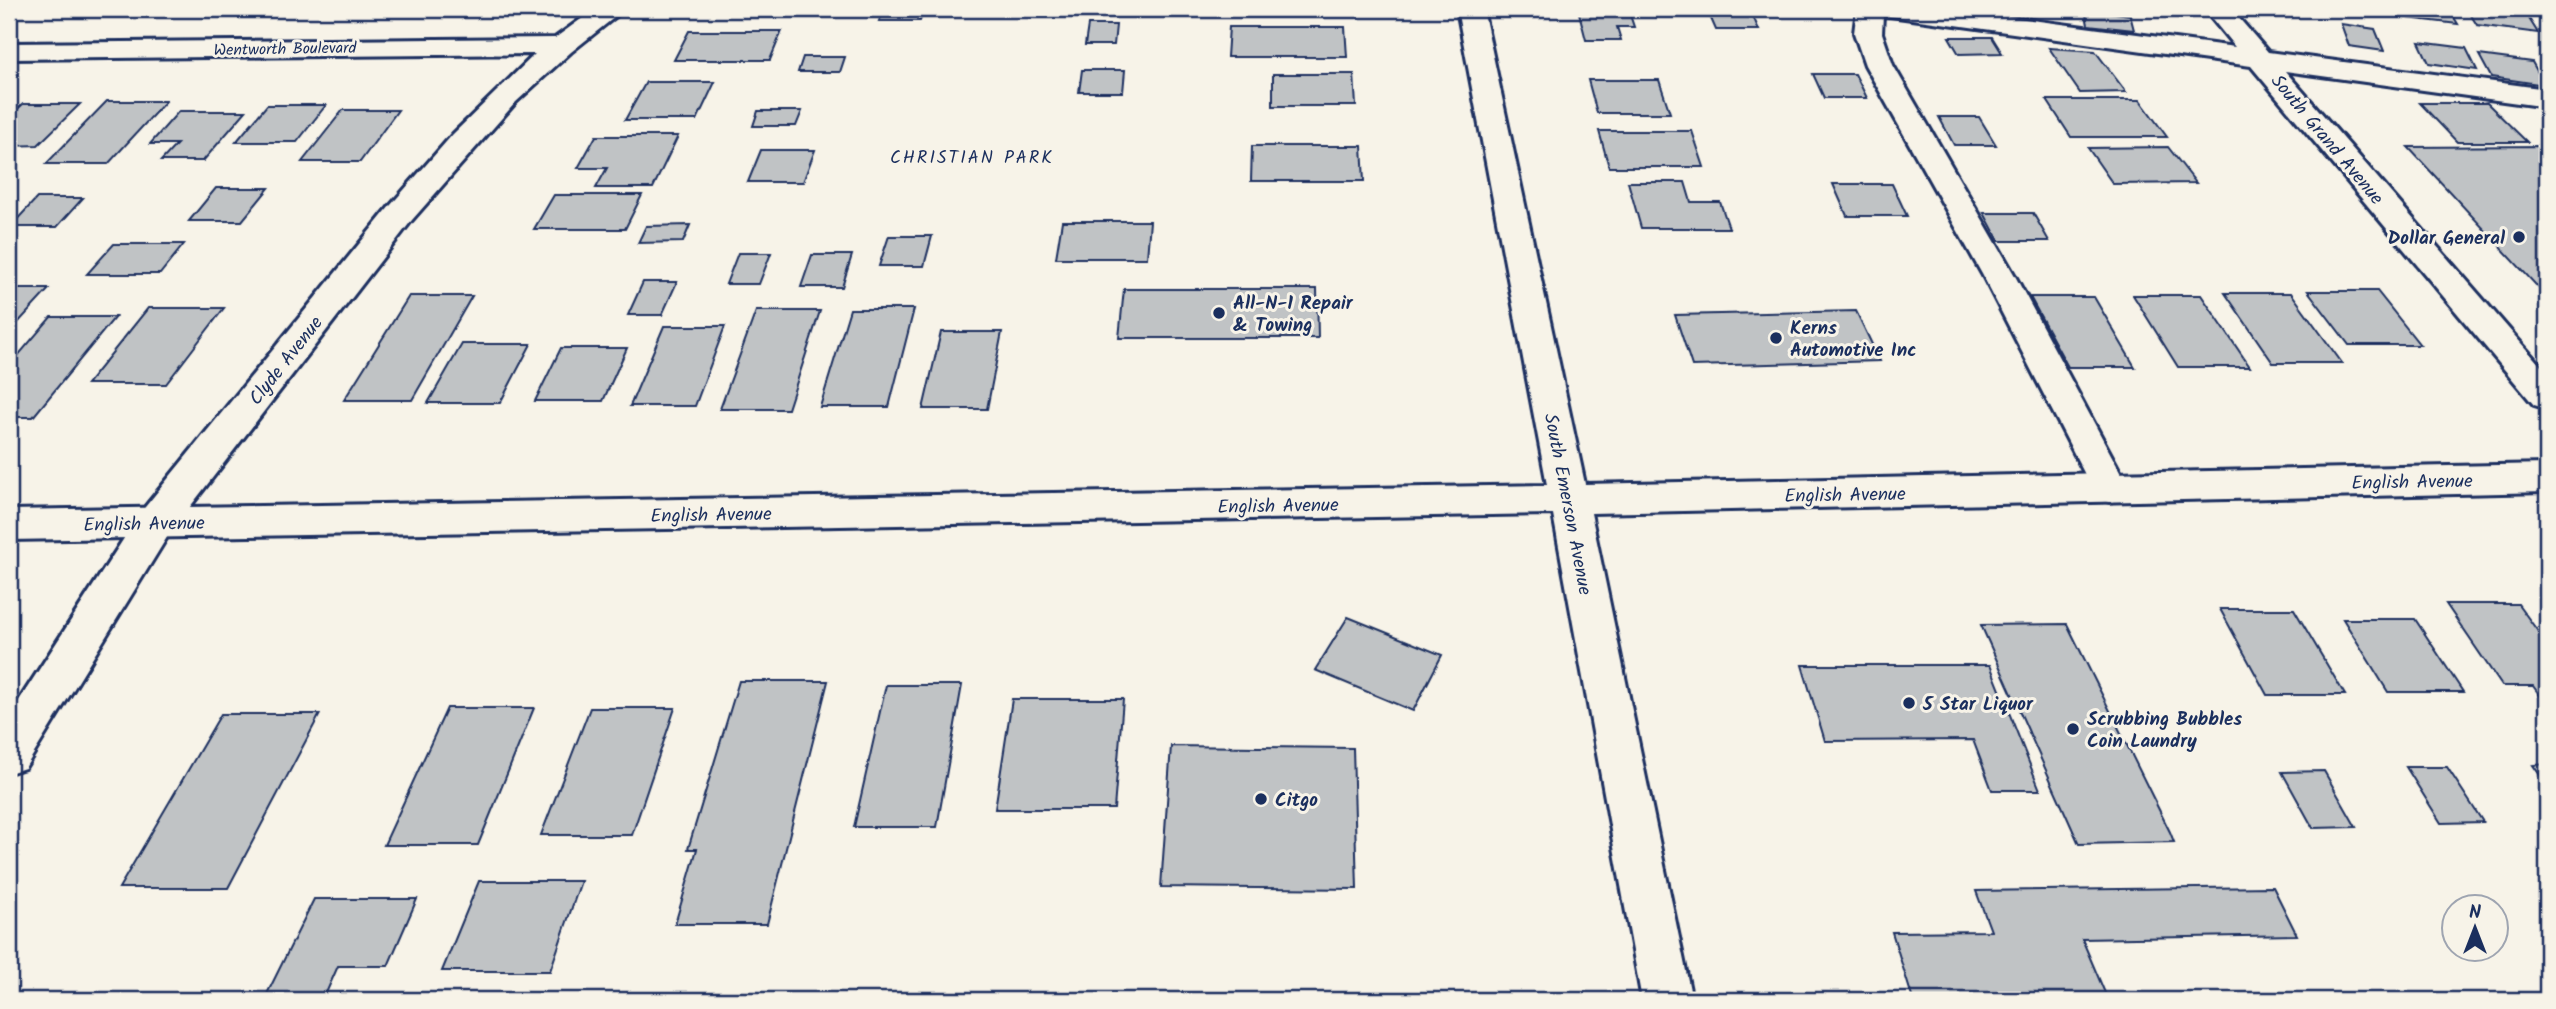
<svg xmlns="http://www.w3.org/2000/svg" width="2556" height="1009" font-family="Kalam,sans-serif">
<rect width="100%" height="100%" fill="#f7f3e8"/>
<filter id="ink" filterUnits="userSpaceOnUse"><feTurbulence type="fractalNoise" baseFrequency=".0143" numOctaves="2"/><feDisplacementMap in="SourceGraphic" scale="14" xChannelSelector="R" yChannelSelector="G"/><feConvolveMatrix kernelMatrix="1 2 1 2 8 2 1 2 1" color-interpolation-filters="sRGB"/></filter>
<g filter="url(#ink)">
<!-- building -->
<g fill="#c0c3c5" stroke="#1b2f5e" stroke-width="2">
<polygon points="731,9 837,9 836,11 730,11"/>
<polygon points="884,9 924,9 920,21 879,21"/>
<polygon points="1578,9 1628,9 1634,27 1617,27 1621,40 1586,40"/>
<polygon points="2085,9 2130,15 2134,30 2088,25"/>
<polygon points="2323,9 2377,9 2382,16 2324,10"/>
<polygon points="2395,9 2449,9 2458,24 2399,17"/>
<polygon points="2467,9 2523,9 2538,33 2477,25"/>
<polygon points="1709,14 1752,14 1759,30 1716,30"/>
<polygon points="2341,24 2375,29 2384,51 2349,46"/>
<polygon points="1088,25 1116,25 1114,45 1085,45"/>
<polygon points="1229,27 1345,27 1347,57 1227,57"/>
<polygon points="689,31 782,31 770,60 674,60"/>
<polygon points="1949,37 1992,37 2002,53 1959,54"/>
<polygon points="2419,42 2466,48 2477,70 2429,63"/>
<polygon points="2049,48 2095,51 2126,92 2080,93"/>
<polygon points="2479,55 2532,62 2545,85 2491,77"/>
<polygon points="803,57 845,57 840,72 798,72"/>
<polygon points="1082,70 1125,70 1123,92 1079,92"/>
<polygon points="1273,74 1354,74 1356,106 1273,106"/>
<polygon points="1813,74 1855,74 1867,98 1824,98"/>
<polygon points="1588,80 1659,80 1670,113 1597,113"/>
<polygon points="646,82 715,82 697,120 625,120"/>
<polygon points="2047,100 2140,100 2167,137 2071,137"/>
<polygon points="107,101 166,101 108,164 46,164"/>
<polygon points="2420,103 2487,103 2527,142 2457,142"/>
<polygon points="23,104 80,104 38,145 9,146 9,117"/>
<polygon points="267,105 326,105 297,142 236,142"/>
<polygon points="343,110 398,110 360,162 302,162"/>
<polygon points="179,111 246,111 203,161 161,161 177,144 150,144"/>
<polygon points="758,111 802,111 796,126 753,126"/>
<polygon points="1939,117 1979,117 1996,145 1954,145"/>
<polygon points="1599,131 1692,131 1704,167 1609,167"/>
<polygon points="596,136 678,136 653,188 596,188 607,168 578,168"/>
<polygon points="1252,146 1362,146 1364,181 1251,181"/>
<polygon points="2547,146 2547,297 2408,147"/>
<polygon points="2168,147 2196,183 2113,184 2088,148"/>
<polygon points="761,150 815,150 803,182 748,182"/>
<polygon points="1628,182 1685,182 1691,202 1720,202 1729,228 1641,228"/>
<polygon points="1833,184 1892,184 1907,216 1847,216"/>
<polygon points="216,188 269,188 242,221 189,221"/>
<polygon points="554,195 642,195 625,229 534,229"/>
<polygon points="37,198 83,198 57,227 10,227"/>
<polygon points="1984,213 2033,213 2049,241 1999,241"/>
<polygon points="1062,221 1150,221 1147,258 1056,258"/>
<polygon points="690,225 683,242 638,243 646,226"/>
<polygon points="889,236 932,236 924,266 879,266"/>
<polygon points="114,244 184,244 160,274 87,274"/>
<polygon points="738,253 771,253 759,284 726,284"/>
<polygon points="812,255 852,255 842,287 801,287"/>
<polygon points="643,282 677,282 662,315 628,315"/>
<polygon points="9,289 49,289 16,325 9,325"/>
<polygon points="1124,289 1317,289 1318,338 1119,338"/>
<polygon points="2308,291 2377,291 2420,345 2349,345"/>
<polygon points="2225,293 2291,293 2342,363 2273,363"/>
<polygon points="2133,295 2201,295 2250,367 2178,367"/>
<polygon points="409,296 472,296 412,400 344,400"/>
<polygon points="2030,297 2094,297 2135,367 2068,367"/>
<polygon points="148,308 224,308 166,384 87,384"/>
<polygon points="850,309 914,309 889,407 820,407"/>
<polygon points="756,311 820,311 788,409 720,409"/>
<polygon points="1856,311 1880,361 1692,366 1675,315"/>
<polygon points="51,317 115,317 33,417 9,417 9,366"/>
<polygon points="664,326 725,326 695,406 630,406"/>
<polygon points="941,332 1002,332 987,409 923,409"/>
<polygon points="462,344 531,344 500,403 428,403"/>
<polygon points="561,348 627,348 603,401 535,401"/>
<polygon points="2446,604 2518,604 2547,644 2547,705 2533,686 2502,686"/>
<polygon points="2220,609 2294,609 2345,695 2267,695"/>
<polygon points="1348,617 1442,655 1413,711 1315,670"/>
<polygon points="2343,619 2415,619 2463,692 2388,692"/>
<polygon points="2067,624 2170,832 2174,842 2079,844 1981,625"/>
<polygon points="1802,665 1990,665 2040,790 1992,790 1973,740 1825,741"/>
<polygon points="739,681 828,681 767,924 675,924 697,849 688,849"/>
<polygon points="886,685 962,685 937,827 854,827"/>
<polygon points="1012,699 1123,699 1114,809 995,809"/>
<polygon points="447,708 534,708 478,845 384,845"/>
<polygon points="590,708 675,708 632,835 541,835"/>
<polygon points="221,714 320,714 228,888 119,888"/>
<polygon points="1171,746 1353,748 1357,889 1161,887"/>
<polygon points="2547,764 2547,785 2533,765"/>
<polygon points="2406,767 2447,767 2483,822 2441,823"/>
<polygon points="2324,771 2356,827 2313,828 2282,772"/>
<polygon points="479,881 581,881 550,971 442,971"/>
<polygon points="2273,887 2297,935 2082,939 2108,1000 1913,1000 1892,932 1991,931 1976,891"/>
<polygon points="314,899 417,899 388,966 338,966 323,1000 264,1000"/>
</g>
<g fill="none" stroke-linecap="round" stroke-linejoin="round">
<defs>
<g id="minor">
<polygon points="595,9 625,9 571,52 516,102 412,220 169,534 25,768 9,773 9,716 141,512 390,206 453,134 535,54 9,59 9,43 555,38"/>
<polygon points="1857,9 1949,9 2235,47 2204,9 2231,9 2268,52 2547,89 2547,107 2285,71 2547,373 2547,409 2534,405 2251,66 1883,15 1882,33 1893,65 2014,274 2129,488 2123,498 2110,502 2097,498 1982,274 1865,65 1854,33"/>
</g>
<polygon id="major" points="1457,9 1483,9 1585,484 2547,464 2547,492 1591,513 1692,1000 1642,1000 1553,514 9,540 9,510 1547,485"/>
</defs>
<!-- minor casing -->
<use href="#minor" stroke="#1b2f5e" stroke-width="6"/>
<!-- major casing -->
<use href="#major" stroke="#1b2f5e" stroke-width="6"/>
<!-- minor -->
<use href="#minor" fill="#f7f3e8" fill-rule="evenodd"/>
<!-- major -->
<use href="#major" fill="#f7f3e8" fill-rule="evenodd"/>
</g>
</g>
<!-- markers -->
<g fill="#1b2f5e" stroke="#f7f3e8" stroke-width="2.5">
<circle cx="2519" cy="237" r="7"/>
<circle cx="1219" cy="313" r="7"/>
<circle cx="1776" cy="338" r="7"/>
<circle cx="1909" cy="703" r="7"/>
<circle cx="2073" cy="729" r="7"/>
<circle cx="1261" cy="799" r="7"/>
</g>
<g text-anchor="middle" stroke-width="6" stroke-linejoin="round" paint-order="stroke">
<!-- far-street labels -->
<g font-size="16" fill="#1b2f5e" stroke="#f7f3e8">
<text transform="translate(285 48) rotate(-1)" y="6">Wentworth Boulevard</text>
</g>
<!-- far-neighbourhood labels -->
<g font-size="18" letter-spacing="2" fill="#1b2f5e" stroke="#f7f3e8">
<text x="972" y="163">CHRISTIAN PARK</text>
</g>
<!-- street labels -->
<g font-size="19" fill="#1b2f5e" stroke="#f7f3e8">
<text transform="translate(2328 139) rotate(50)" y="7">South Grand Avenue</text>
<text transform="translate(285 360) rotate(-52)" y="7">Clyde Avenue</text>
<text transform="translate(2412 481) rotate(-1)" y="7">English Avenue</text>
<text transform="translate(1845 494) rotate(-1)" y="7">English Avenue</text>
<text transform="translate(1569 504) rotate(79)" y="7">South Emerson Avenue</text>
<text transform="translate(1278 505) rotate(-1)" y="7">English Avenue</text>
<text transform="translate(711 514) rotate(-1)" y="7">English Avenue</text>
<text transform="translate(144 523) rotate(-1)" y="7">English Avenue</text>
</g>
<!-- poi labels -->
<g font-size="19" font-weight="bold" fill="#1b2f5e" stroke="#f7f3e8" text-anchor="start">
<text x="2505" y="244" text-anchor="end">Dollar General</text>
<text x="1233" y="309">All-N-1 Repair<tspan x="1233" dy="22">&amp; Towing</tspan></text>
<text x="1790" y="334">Kerns<tspan x="1790" dy="22">Automotive Inc</tspan></text>
<text x="1923" y="710">5 Star Liquor</text>
<text x="2087" y="725">Scrubbing Bubbles<tspan x="2087" dy="22">Coin Laundry</tspan></text>
<text x="1275" y="806">Citgo</text>
</g>
</g>
<!-- margin -->
<rect width="2556" height="1009" fill="none" stroke="#f7f3e8" stroke-width="35"/>
<rect x="18" y="18" width="2521" height="974" fill="none" stroke="#1b2f5e" stroke-width="2.5" filter="url(#ink)"/>
<!-- north arrow -->
<g transform="translate(2475 928)"><circle r="33" fill="#f7f3e8" stroke="#9fa5b1" stroke-width="2"/>
<path d="M0-5L12 26L0 18L-12 26Z" fill="#1b2f5e"/>
<text y="-10" font-size="19" font-weight="bold" text-anchor="middle" fill="#1b2f5e">N</text>
</g>
</svg>
